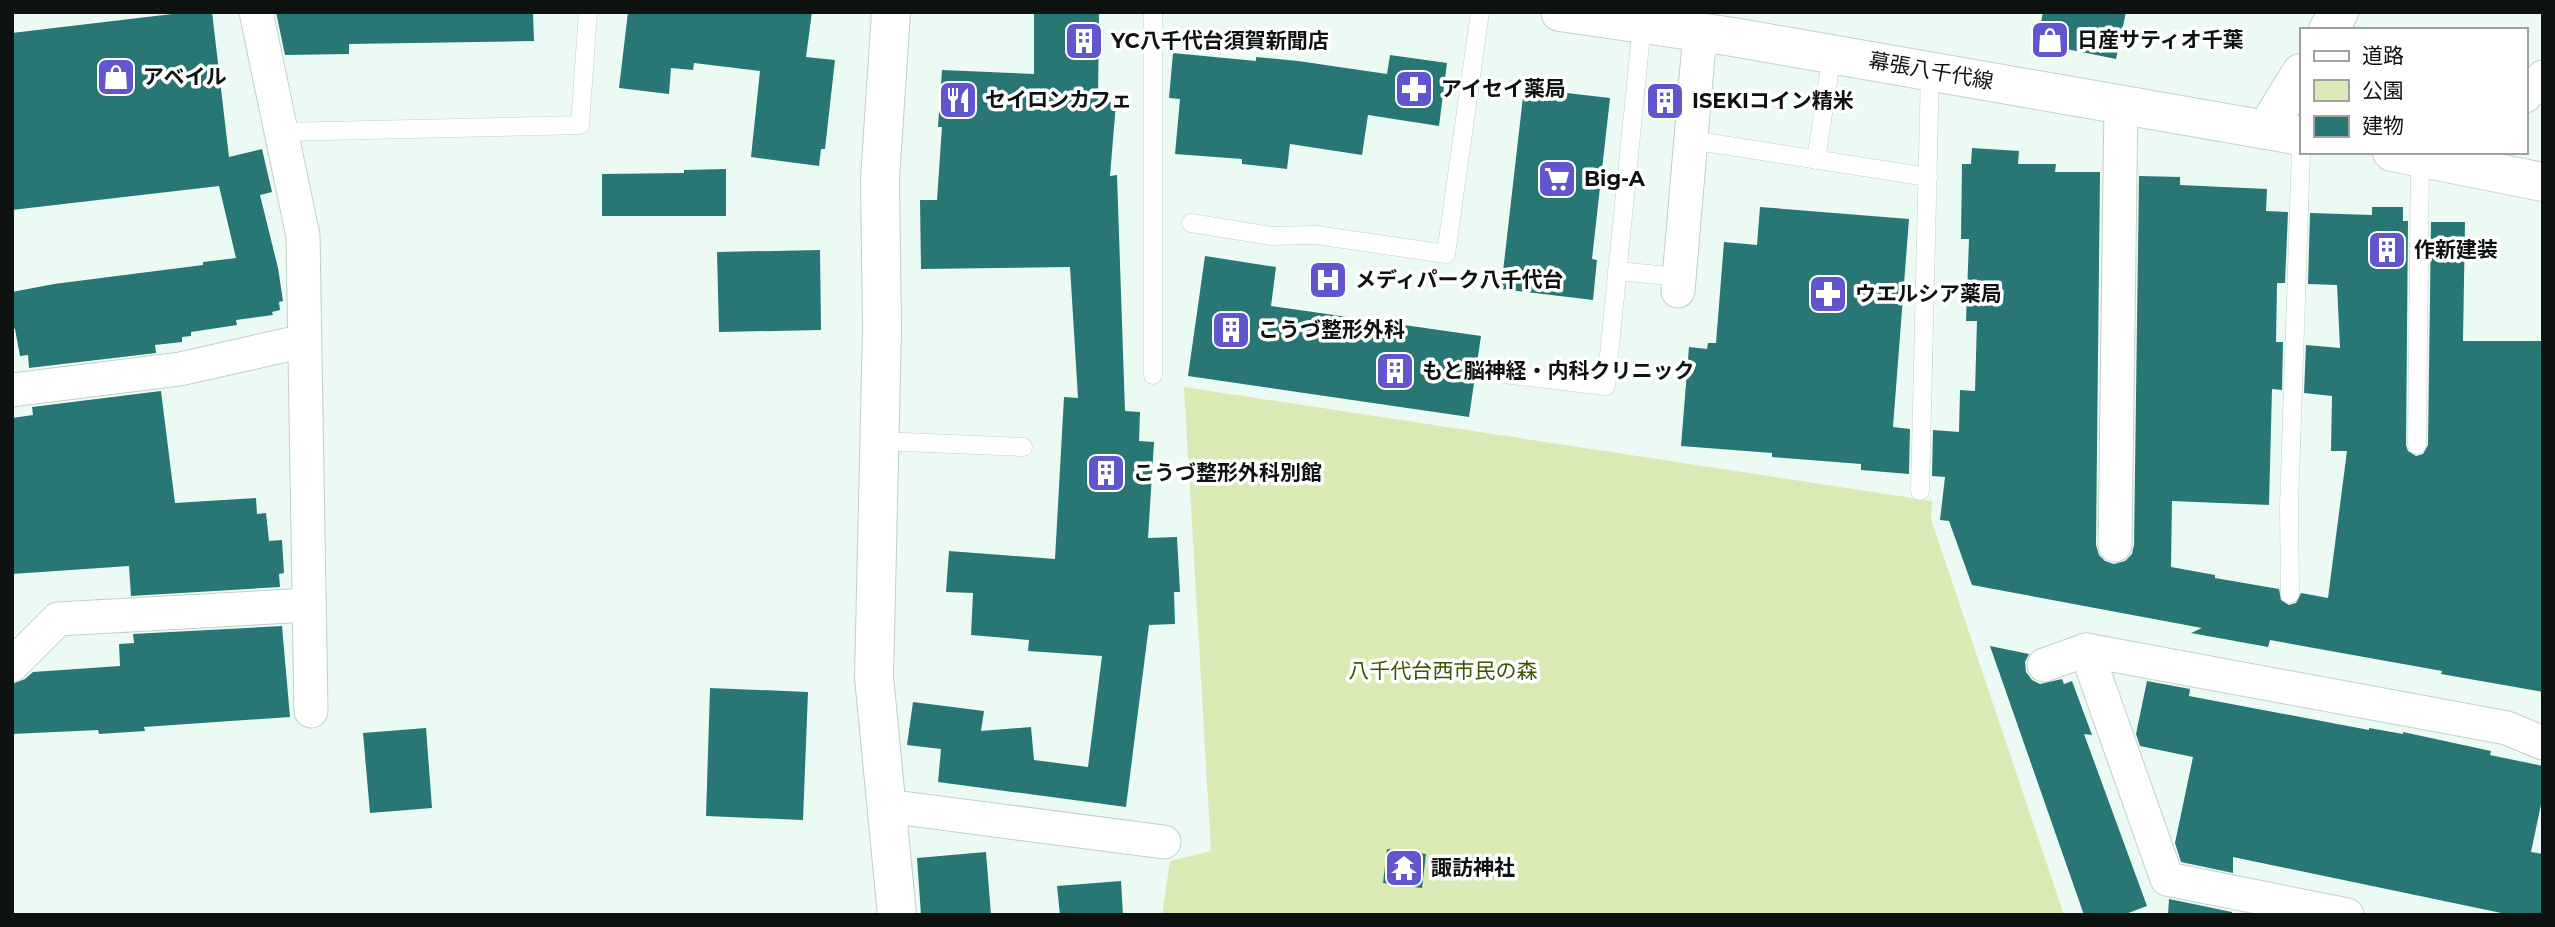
<svg xmlns="http://www.w3.org/2000/svg" width="2555" height="927" font-family="Montserrat,'Noto Sans JP',sans-serif">
<rect width="100%" height="100%" fill="#ecfaf4"/>
<!-- green -->
<polygon fill="#d9eab5" points="1184,387 1932,501 1931,519 2064,915 1162,915 1170,861 1211,851"/>
<!-- building -->
<g fill="#297774">
<polygon points="189,12 212,12 229,157 262,149 272,192 260,195 278,268 283,301 279,302 280,310 272,312 273,315 236,320 237,325 191,332 191,336 182,337 182,342 155,345 156,353 29,368 28,355 20,356 15,329 12,326 12,292 54,284 203,265 203,262 236,258 219,186 12,210 12,33"/>
<polygon points="276,12 533,12 534,41 349,44 349,54 285,55"/>
<polygon points="628,12 812,12 806,57 835,60 825,149 821,149 819,166 751,157 760,71 694,63 693,70 671,68 669,94 619,88"/>
<polygon points="1034,12 1099,12 1098,101 1116,103 1110,176 1117,175 1125,411 1140,412 1139,441 1154,442 1148,538 1177,537 1180,592 1174,592 1175,624 1149,625 1126,807 938,782 941,749 907,745 913,702 984,711 981,731 1031,727 1034,760 1088,767 1102,656 1028,651 1029,640 971,635 973,593 946,592 949,551 1055,559 1064,397 1078,398 1070,267 921,269 920,200 937,200 942,127 938,127 942,70 1034,74"/>
<polygon points="2043,12 2126,12 2116,59 2037,43"/>
<polygon points="1173,53 1256,61 1256,57 1298,61 1387,74 1390,55 1447,63 1439,126 1368,115 1362,155 1290,144 1287,169 1242,164 1242,159 1175,154 1180,99 1169,98"/>
<polygon points="1524,88 1610,98 1592,259 1597,260 1593,300 1501,289"/>
<polygon points="1972,148 2019,151 2018,164 2056,164 2055,172 2100,172 2096,545 2099,555 2105,561 2114,564 2125,561 2132,554 2134,545 2139,176 2180,177 2180,185 2267,189 2266,211 2288,212 2285,283 2277,283 2276,342 2283,342 2282,390 2272,389 2269,505 2172,501 2171,567 2215,575 2215,578 2279,589 2281,600 2289,605 2296,603 2301,593 2328,598 2347,451 2331,451 2332,396 2304,393 2306,345 2340,348 2337,285 2308,284 2310,213 2372,215 2372,207 2403,207 2403,221 2408,221 2406,445 2408,451 2416,456 2423,454 2428,445 2431,222 2465,222 2463,341 2543,341 2543,692 2441,674 2442,671 2270,640 2268,647 2191,633 2202,628 1972,585 1949,521 1940,520 1945,477 1932,476 1933,430 1959,432 1960,390 1975,391 1977,321 1966,321 1969,239 1961,239 1962,164 1971,164"/>
<polygon points="726,169 726,216 602,216 602,174 684,173 684,170"/>
<polygon points="1760,207 1909,219 1893,427 1910,429 1909,474 1861,470 1861,464 1772,457 1772,453 1681,446 1689,347 1707,349 1708,343 1716,343 1724,242 1757,245"/>
<polygon points="820,250 821,330 719,332 717,252"/>
<polygon points="1205,256 1276,267 1271,306 1481,336 1469,417 1188,376"/>
<polygon points="161,391 175,503 256,498 257,514 266,513 269,541 282,540 284,573 279,574 280,587 131,596 129,566 12,574 12,418 33,415 32,407"/>
<polygon points="282,626 290,717 144,727 145,731 99,734 98,730 12,734 12,684 25,679 33,672 120,666 119,644 134,643 133,634"/>
<polygon points="1990,646 2029,654 2025,662 2026,672 2032,680 2040,684 2062,679 2064,684 2072,681 2092,735 2084,734 2147,906 2123,915 2084,915"/>
<polygon points="2147,681 2190,689 2189,696 2369,730 2369,728 2403,734 2403,732 2491,751 2490,755 2543,766 2543,795 2531,852 2543,854 2543,915 2511,915 2233,857 2233,873 2181,862 2175,843 2193,757 2140,746 2136,734"/>
<polygon points="710,688 808,692 803,820 706,816"/>
<polygon points="426,728 432,808 370,813 363,733"/>
<polygon points="1387,849 1426,854 1422,888 1383,883"/>
<polygon points="986,852 991,915 921,915 917,858"/>
<polygon points="1121,881 1123,915 1060,915 1057,886"/>
<polygon points="2169,899 2232,912 2232,915 2168,915"/>
</g>
<g fill="none" stroke-linecap="round" stroke-linejoin="round">
<defs>
<g id="lane">
<polyline points="1153,12 1153,375"/>
<polyline points="281,132 580,125 588,12"/>
<polyline points="1691,140 1928,177"/>
<polyline points="1816,160 1832,54"/>
<polyline points="1191,223 1272,236 1316,235 1446,254 1480,12"/>
<polyline points="1617,271 1680,277"/>
<polyline points="1504,374 1606,386 1642,24"/>
<polyline points="880,441 1023,447"/>
<polyline points="2417,445 2420,157"/>
<polyline points="1920,491 1930,72"/>
<polyline points="2290,594 2289,506 2301,150"/>
</g>
<g id="street">
<polyline points="256,12 303,236 311,711"/>
<polyline points="2525,96 2543,77"/>
<polyline points="1678,291 1700,32"/>
<polyline points="12,390 180,369 304,341"/>
<polyline points="2115,545 2121,104"/>
<polyline points="2086,650 2167,879 2347,915"/>
<polyline points="12,665 58,619 309,605"/>
<polyline points="2044,665 2086,650 2507,728 2543,743"/>
<polyline points="887,806 1164,842"/>
</g>
<g id="secondary">
<polyline points="891,12 880,179 882,329 874,677 897,915"/>
<polyline points="1560,12 1733,37 2301,136"/>
<polyline points="2328,30 2339,12"/>
<polyline points="2266,130 2301,73"/>
<polyline points="2392,152 2543,182"/>
</g>
</defs>
<!-- lane casing -->
<use href="#lane" stroke="#c1cfc9" stroke-width="19"/>
<!-- street casing -->
<use href="#street" stroke="#c1cfc9" stroke-width="35"/>
<!-- secondary casing -->
<use href="#secondary" stroke="#c1cfc9" stroke-width="40"/>
<!-- lane -->
<use href="#lane" stroke="#fff" stroke-width="18"/>
<!-- street -->
<use href="#street" stroke="#fff" stroke-width="33"/>
<!-- secondary -->
<use href="#secondary" stroke="#fff" stroke-width="38"/>
</g>
<!-- icons -->
<defs>
<symbol id="shop-square" viewBox="-11 -11 22 22"><rect x="-9" y="-9" width="18" height="18" rx="4" fill="#6256cf" stroke="#fff"/><path d="M-5-2.5h2.3a2.7 3.5 0 0 1 5.4 0H5L5.5 6h-11ZM-1.5-2.5h3a1.5 2.3 0 0 0-3 0Z" fill="#fff"/></symbol>
<symbol id="building-square" viewBox="-11 -11 22 22"><rect x="-9" y="-9" width="18" height="18" rx="4" fill="#6256cf" stroke="#fff"/><path d="M-4-6H4V6H1V3H-1V6H-4ZM-2.5-4.3h1.7v1.8h-1.7ZM.8-4.3h1.7v1.8H.8ZM-2.5-1h1.7V.8h-1.7ZM.8-1h1.7V.8H.8Z" fill="#fff"/></symbol>
<symbol id="pharmacy-square" viewBox="-11 -11 22 22"><rect x="-9" y="-9" width="18" height="18" rx="4" fill="#6256cf" stroke="#fff"/><path d="M-2-6h4v4h4v4h-4v4h-4v-4h-4v-4h4Z" fill="#fff"/></symbol>
<symbol id="restaurant-square" viewBox="-11 -11 22 22"><rect x="-9" y="-9" width="18" height="18" rx="4" fill="#6256cf" stroke="#fff"/><path d="M-5-6h1v4h1v-4h1v4h1v-4h1v5L-1.5 .5V6h-2V.5L-5-1ZM5-6V6H3V1.5H1.5Q1.5-4 5-6Z" fill="#fff"/></symbol>
<symbol id="supermarket-square" viewBox="-11 -11 22 22"><rect x="-9" y="-9" width="18" height="18" rx="4" fill="#6256cf" stroke="#fff"/><path d="M-6-5.5h2.5l.6 2H6L4.5 2H-2.5L-4.4-4H-6ZM-1.5 3.2a1.3 1.3 0 1 0 .1 0ZM3 3.2a1.3 1.3 0 1 0 .1 0Z" fill="#fff"/></symbol>
<symbol id="hospital-square" viewBox="-11 -11 22 22"><rect x="-9" y="-9" width="18" height="18" rx="4" fill="#6256cf" stroke="#fff"/><path d="M-5-5h3v3.5h4V-5h3V5h-3V1.5h-4V5h-3Z" fill="#fff"/></symbol>
<symbol id="temple-square" viewBox="-11 -11 22 22"><rect x="-9" y="-9" width="18" height="18" rx="4" fill="#6256cf" stroke="#fff"/><path d="M0-6L5-2H3V0L6.5 2.5H4V6H1.5V3h-3V6H-4V2.5H-6.5L-3 0V-2H-5Z" fill="#fff"/></symbol>
</defs>
<g fill-rule="evenodd">
<use href="#shop-square" x="2028" y="18" width="44" height="44"/>
<use href="#building-square" x="1062" y="19" width="44" height="44"/>
<use href="#shop-square" x="94" y="55" width="44" height="44"/>
<use href="#pharmacy-square" x="1392" y="67" width="44" height="44"/>
<use href="#restaurant-square" x="936" y="78" width="44" height="44"/>
<use href="#building-square" x="1643" y="79" width="44" height="44"/>
<use href="#supermarket-square" x="1535" y="157" width="44" height="44"/>
<use href="#building-square" x="2365" y="228" width="44" height="44"/>
<use href="#hospital-square" x="1306" y="258" width="44" height="44"/>
<use href="#pharmacy-square" x="1806" y="272" width="44" height="44"/>
<use href="#building-square" x="1209" y="308" width="44" height="44"/>
<use href="#building-square" x="1373" y="349" width="44" height="44"/>
<use href="#building-square" x="1084" y="451" width="44" height="44"/>
<use href="#temple-square" x="1382" y="846" width="44" height="44"/>
</g>
<g text-anchor="middle" stroke-width="7" stroke-linejoin="round" paint-order="stroke">
<!-- poi labels -->
<g font-size="21" font-weight="bold" fill="#0e1311" stroke="#fff" text-anchor="start">
<text x="2077" y="47">日産サティオ千葉</text>
<text x="1111" y="48">YC八千代台須賀新聞店</text>
<text x="143" y="84">アベイル</text>
<text x="1441" y="96">アイセイ薬局</text>
<text x="985" y="107">セイロンカフェ</text>
<text x="1692" y="108">ISEKIコイン精米</text>
<text x="1584" y="186">Big-A</text>
<text x="2414" y="257">作新建装</text>
<text x="1355" y="287">メディパーク八千代台</text>
<text x="1855" y="301">ウエルシア薬局</text>
<text x="1258" y="337">こうづ整形外科</text>
<text x="1422" y="378">もと脳神経・内科クリニック</text>
<text x="1133" y="480">こうづ整形外科別館</text>
<text x="1431" y="875">諏訪神社</text>
</g>
<!-- street labels -->
<g font-size="21" fill="#0e1311" stroke="#fff">
<text transform="translate(1931 71) rotate(10)" y="7">幕張八千代線</text>
</g>
<!-- park labels -->
<g font-size="21" fill="#405100" stroke="#fff">
<text x="1443" y="678">八千代台西市民の森</text>
</g>
</g>
<!-- border -->
<rect width="2555" height="927" fill="none" stroke="#0e1311" stroke-width="28"/>
<!-- legend -->
<rect x="2300" y="28" width="228" height="126" fill="#ffffff" stroke="#9fa1a0" stroke-width="2"/>
<rect x="2314" y="51" width="35" height="10" fill="#ffffff" stroke="#9fa1a0" stroke-width="2"/>
<text x="2362" y="63" font-size="21" fill="#0e1311">道路</text>
<rect x="2314" y="80" width="35" height="21" fill="#d9eab5" stroke="#9fa1a0" stroke-width="2"/>
<text x="2362" y="98" font-size="21" fill="#0e1311">公園</text>
<rect x="2314" y="116" width="35" height="21" fill="#297774" stroke="#9fa1a0" stroke-width="2"/>
<text x="2362" y="133" font-size="21" fill="#0e1311">建物</text>
</svg>
